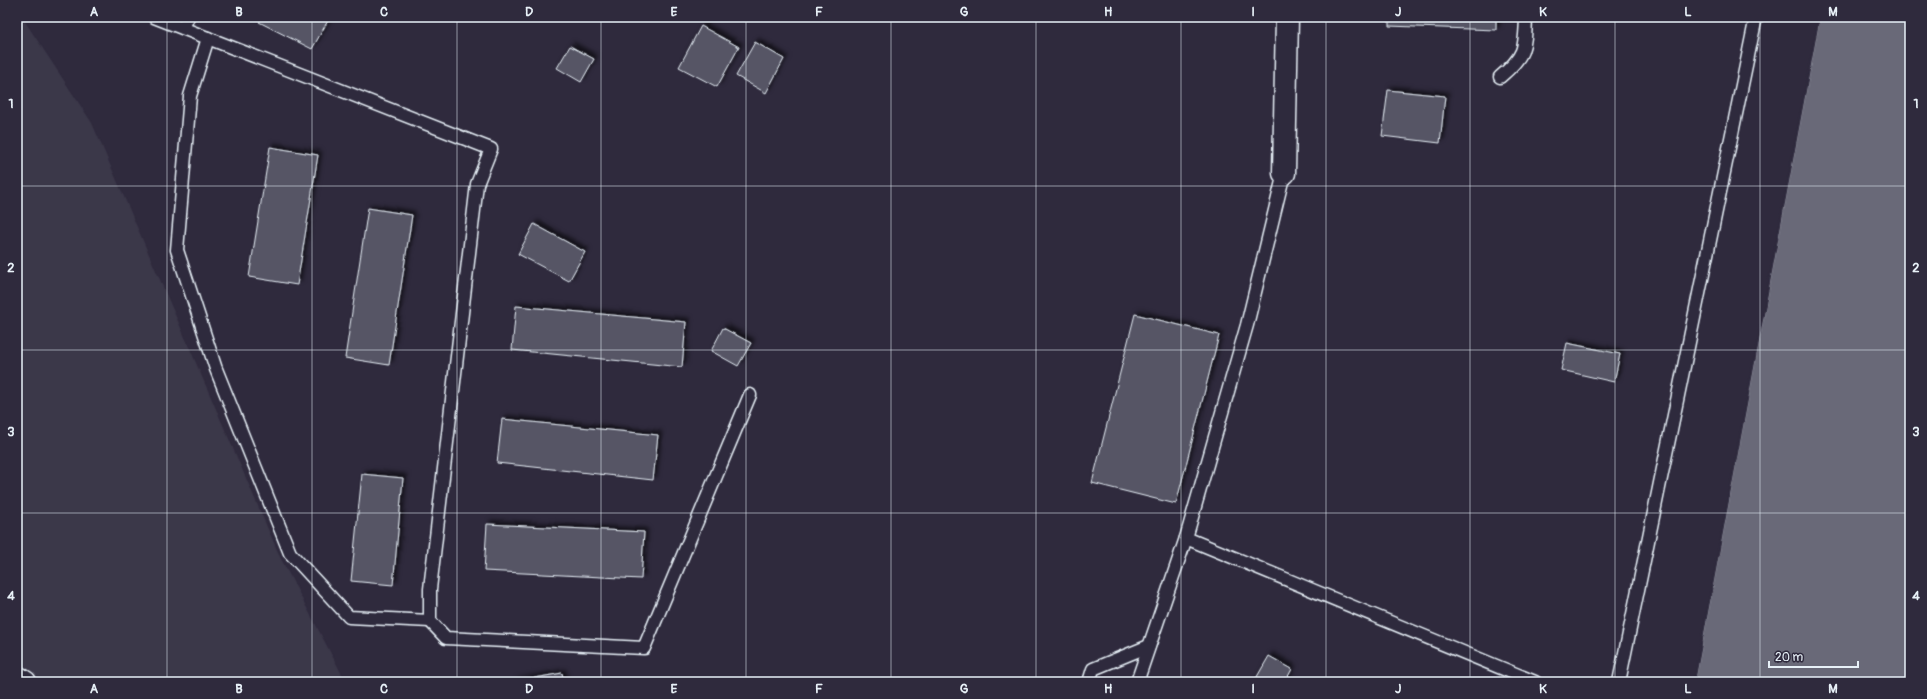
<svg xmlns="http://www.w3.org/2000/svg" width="1927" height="699" font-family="Pangolin,sans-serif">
<defs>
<filter id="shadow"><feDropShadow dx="3.5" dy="-3.5" stdDeviation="2" flood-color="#0009"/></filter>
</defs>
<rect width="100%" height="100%" fill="#2f2a3d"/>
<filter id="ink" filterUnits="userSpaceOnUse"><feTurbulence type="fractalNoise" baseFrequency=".025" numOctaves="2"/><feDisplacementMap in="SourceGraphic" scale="8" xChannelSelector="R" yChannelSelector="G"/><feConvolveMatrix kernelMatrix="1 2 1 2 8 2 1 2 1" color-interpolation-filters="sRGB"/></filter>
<g filter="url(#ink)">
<!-- built -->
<polygon fill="#3b3749" points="17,17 22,17 92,123 281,559 346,682 17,682"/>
<!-- water -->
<polygon fill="#696978" stroke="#9c9fab" points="1820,17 1910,17 1910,682 1695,682"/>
<!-- pier -->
<polygon fill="#2f2a3d" points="1818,17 1820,17 1695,682 1693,682"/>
<!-- building -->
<g fill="#575565" stroke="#e8f1f8" filter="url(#shadow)">
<polygon points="263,17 330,17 312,49 259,22"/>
<polygon points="1389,17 1496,17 1496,30 1389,26"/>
<polygon points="701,26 739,47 717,87 679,67"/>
<polygon points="755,42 784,59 766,93 736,76"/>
<polygon points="570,46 594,59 581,82 557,68"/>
<polygon points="1388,90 1445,96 1440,143 1382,136"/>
<polygon points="270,147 318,155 297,285 249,277"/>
<polygon points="368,208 412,215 389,365 345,358"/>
<polygon points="534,224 585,252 569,281 518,254"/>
<polygon points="516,306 686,322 682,367 512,350"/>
<polygon points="1135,314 1219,335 1176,504 1092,483"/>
<polygon points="723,328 751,343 738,366 711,351"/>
<polygon points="1567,343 1620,354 1614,382 1561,370"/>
<polygon points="502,419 658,435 653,480 497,463"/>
<polygon points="362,474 403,478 393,585 351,581"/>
<polygon points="487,524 644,532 641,579 484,571"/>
<polygon points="1269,656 1292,669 1285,682 1254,682"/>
<polygon points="562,673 564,682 514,682"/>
</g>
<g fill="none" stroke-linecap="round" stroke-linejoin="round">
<defs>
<g id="lane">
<polyline points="154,17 491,149 477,184 430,589 430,621 446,638 644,648 750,395"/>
<polyline points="183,28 188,17"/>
<polyline points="208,38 190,96 177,250 216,369 290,553 349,617 430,621"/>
<path d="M 1500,77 C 1525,56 1525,49 1526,17"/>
<polyline points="1186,538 1535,682"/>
<polyline points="1089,682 1093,669 1149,646"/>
<polyline points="1137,682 1186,538 1247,325 1284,173"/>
<polyline points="1619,682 1756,17"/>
</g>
<g id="street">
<polyline points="1284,173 1287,17"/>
<polyline points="17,677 25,682"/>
</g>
</defs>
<!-- lane casing -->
<use href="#lane" stroke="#e8f1f8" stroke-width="15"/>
<!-- street casing -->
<use href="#street" stroke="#e8f1f8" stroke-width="25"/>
<!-- lane -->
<use href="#lane" stroke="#2f2a3d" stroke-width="12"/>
<!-- street -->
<use href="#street" stroke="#2f2a3d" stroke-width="22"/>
</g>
</g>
<!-- grid -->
<path fill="none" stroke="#e8f1f8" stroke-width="1" stroke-opacity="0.55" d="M 167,17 L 167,682M 312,17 L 312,682M 457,17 L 457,682M 601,17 L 601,682M 746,17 L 746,682M 891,17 L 891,682M 1036,17 L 1036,682M 1181,17 L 1181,682M 1326,17 L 1326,682M 1470,17 L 1470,682M 1615,17 L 1615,682M 1760,17 L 1760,682M 17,186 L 1910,186M 17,350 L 1910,350M 17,513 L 1910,513"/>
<!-- margin -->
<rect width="1927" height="699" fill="none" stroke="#2f2a3d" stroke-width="44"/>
<!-- scale -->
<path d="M1769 661v6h89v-6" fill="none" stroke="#e8f1f8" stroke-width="2"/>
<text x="1775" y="661" font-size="12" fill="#e8f1f8" stroke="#2f2a3d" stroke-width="3" paint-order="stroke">20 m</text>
<rect x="22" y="22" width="1883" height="655" fill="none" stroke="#e8f1f8" stroke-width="1.5"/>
<g font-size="13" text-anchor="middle" font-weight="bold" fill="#e8f1f8">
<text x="94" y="16">A</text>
<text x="239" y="16">B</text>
<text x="384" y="16">C</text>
<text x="529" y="16">D</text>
<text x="674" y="16">E</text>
<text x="819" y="16">F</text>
<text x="964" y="16">G</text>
<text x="1108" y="16">H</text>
<text x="1253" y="16">I</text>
<text x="1398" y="16">J</text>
<text x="1543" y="16">K</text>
<text x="1688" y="16">L</text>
<text x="1833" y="16">M</text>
<text x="11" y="108">1</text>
<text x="1916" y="108">1</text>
<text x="11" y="272">2</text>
<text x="1916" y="272">2</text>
<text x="11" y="436">3</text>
<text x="1916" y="436">3</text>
<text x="11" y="600">4</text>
<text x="1916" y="600">4</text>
<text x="94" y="693">A</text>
<text x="239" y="693">B</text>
<text x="384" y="693">C</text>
<text x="529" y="693">D</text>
<text x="674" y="693">E</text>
<text x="819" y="693">F</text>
<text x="964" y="693">G</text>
<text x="1108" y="693">H</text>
<text x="1253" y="693">I</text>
<text x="1398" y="693">J</text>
<text x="1543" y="693">K</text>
<text x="1688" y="693">L</text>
<text x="1833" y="693">M</text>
</g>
</svg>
